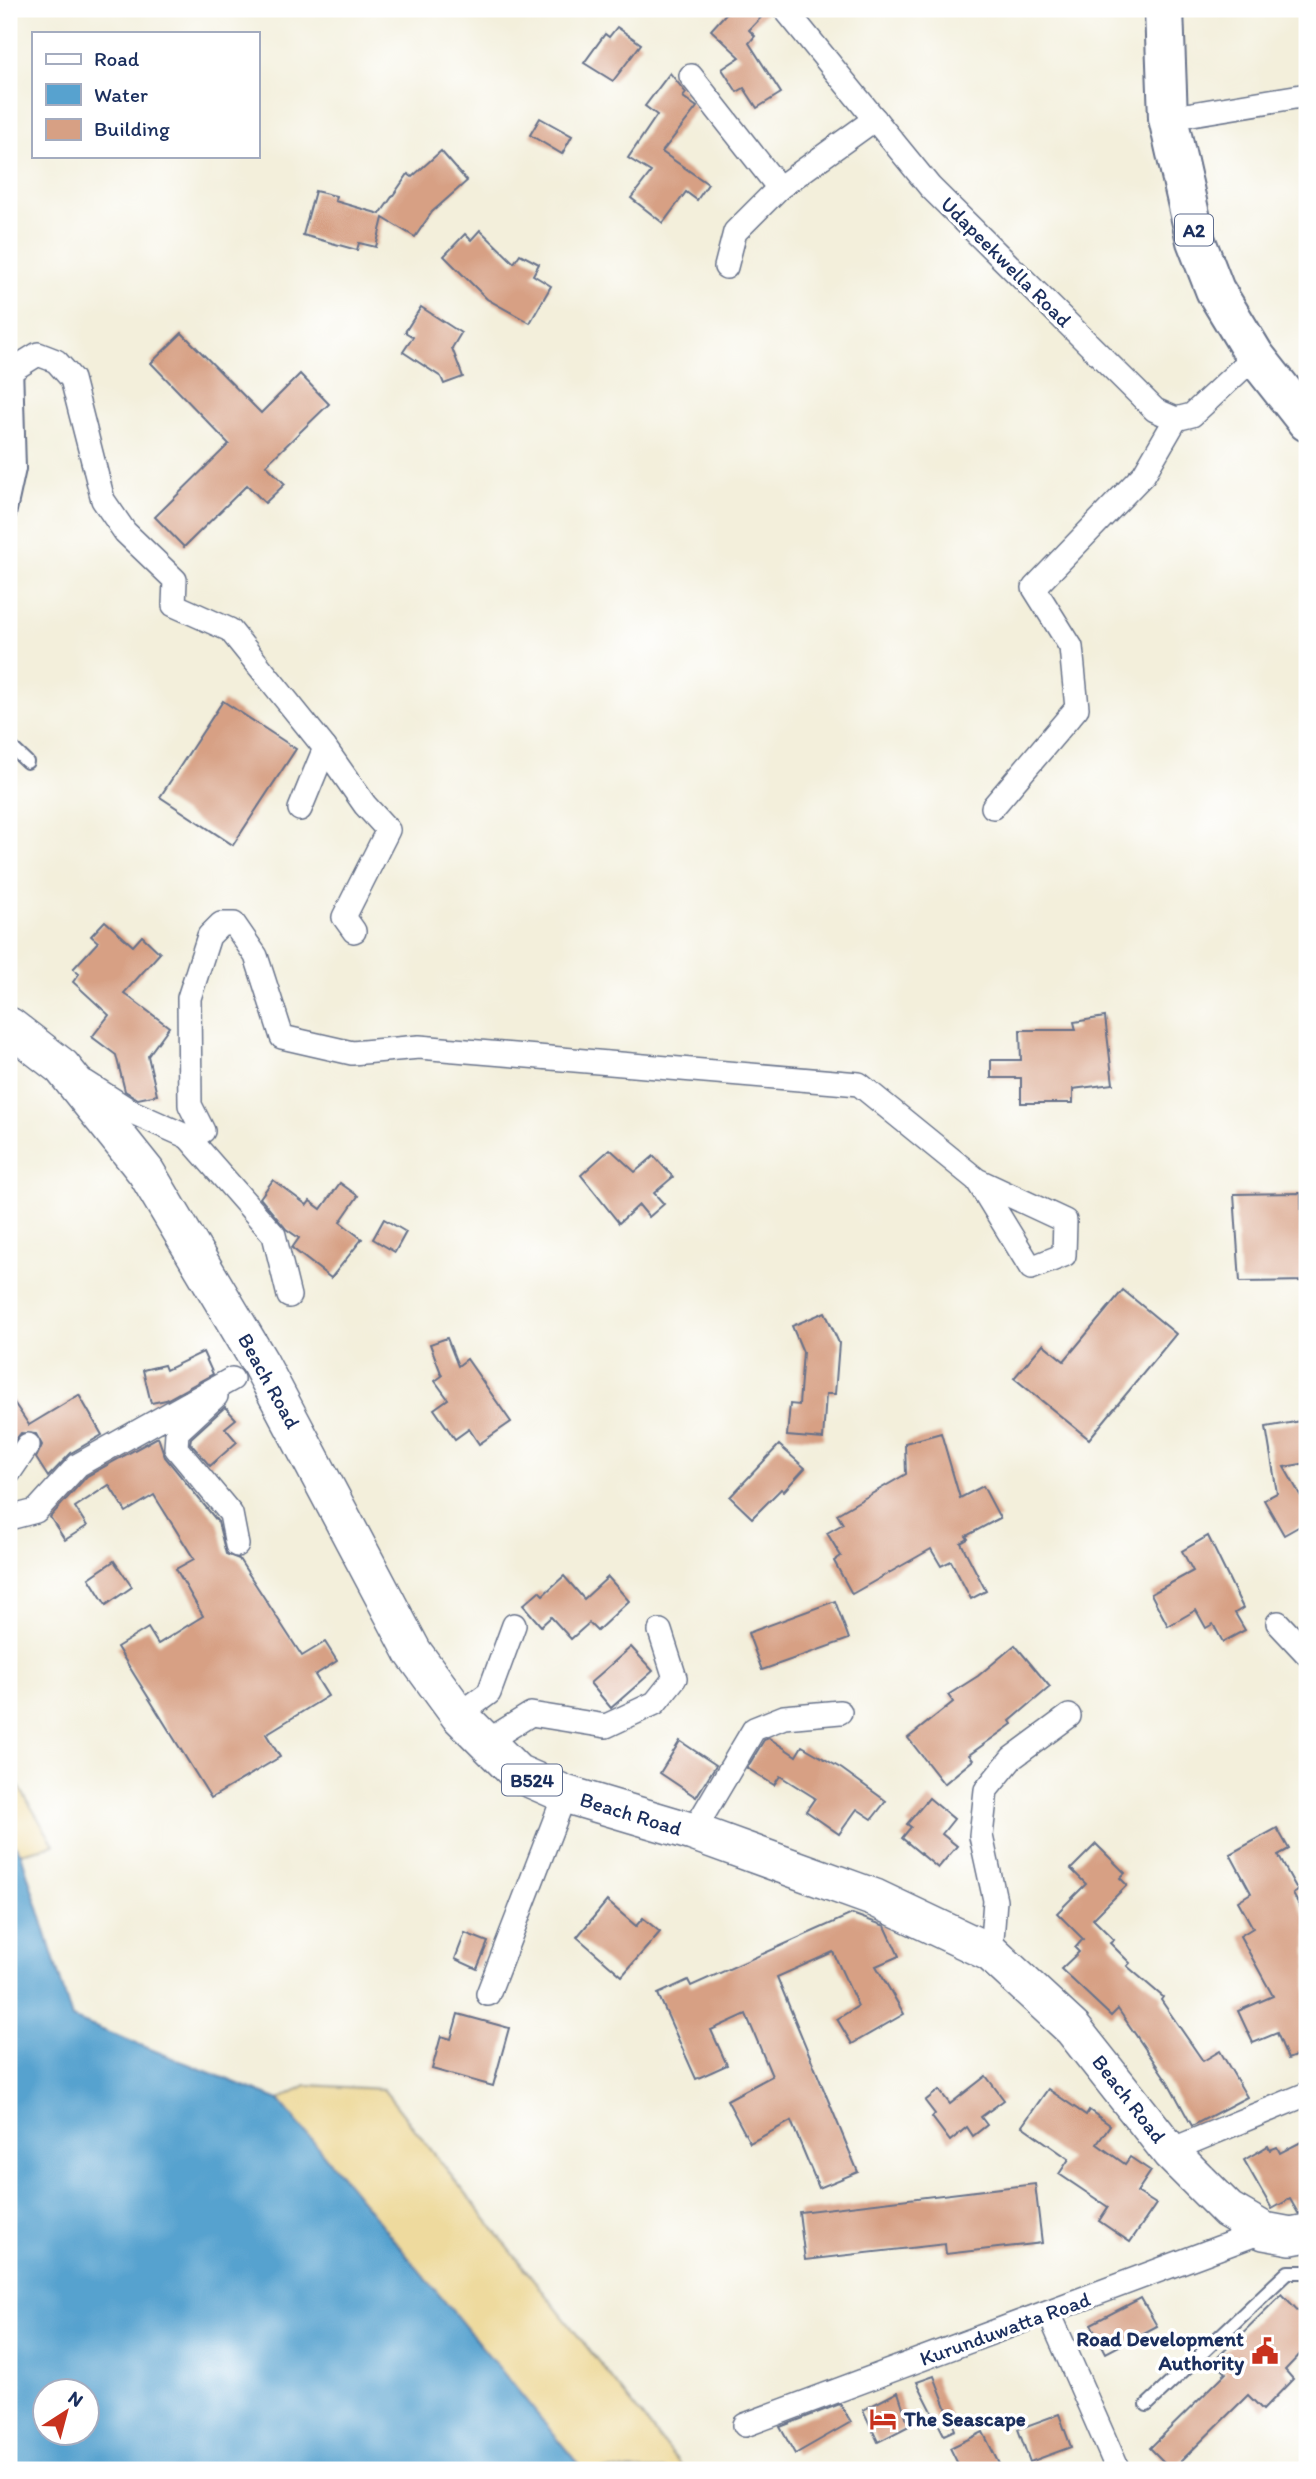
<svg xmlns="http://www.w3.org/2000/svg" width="1316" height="2479" font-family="Itim,sans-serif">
<rect width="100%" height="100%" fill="#fff"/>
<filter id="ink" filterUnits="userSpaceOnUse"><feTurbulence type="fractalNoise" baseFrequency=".0143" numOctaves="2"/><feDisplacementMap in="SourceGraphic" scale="14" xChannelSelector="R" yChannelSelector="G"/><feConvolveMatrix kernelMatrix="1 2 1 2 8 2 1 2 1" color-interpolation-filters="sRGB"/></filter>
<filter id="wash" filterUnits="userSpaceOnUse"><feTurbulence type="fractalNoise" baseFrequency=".00686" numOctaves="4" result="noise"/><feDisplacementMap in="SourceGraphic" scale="28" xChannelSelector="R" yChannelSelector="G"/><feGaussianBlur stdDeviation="1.57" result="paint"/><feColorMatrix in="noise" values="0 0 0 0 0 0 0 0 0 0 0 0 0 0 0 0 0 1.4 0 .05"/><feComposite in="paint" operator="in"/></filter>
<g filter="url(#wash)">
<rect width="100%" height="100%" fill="#f3efdb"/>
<!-- sand -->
<g fill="#eeda9e" stroke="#84847e" stroke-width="2">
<polygon points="9,1770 54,1845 21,1853 9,1838"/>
<polygon points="306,2085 383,2089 684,2470 583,2470 279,2100"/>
</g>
<!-- water -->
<path fill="#57a2cf" stroke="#396896" stroke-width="2" fill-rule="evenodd" d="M 9,1838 L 21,1853 L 72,2018 L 279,2100 L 583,2470 L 9,2470 ZM 46,2392 L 88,2392 L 88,2434 L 46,2434 Z"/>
<g id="blocks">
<!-- building -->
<g fill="#d7a084">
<polygon points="730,9 769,9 749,30 755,36 749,43 781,93 757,108 744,88 737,92 722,69 740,57 711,30"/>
<polygon points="617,27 641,44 613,81 584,63 605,34 609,37"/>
<polygon points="670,73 686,93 683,97 697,107 662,152 708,184 697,200 686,192 663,223 631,198 651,172 628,158 657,115 645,106"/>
<polygon points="540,118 572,136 562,154 530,135"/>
<polygon points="441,151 467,181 432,212 415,237 383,218 376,247 359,243 357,250 303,235 315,191 336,196 335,201 380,214 408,174 412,177"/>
<polygon points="480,230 514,263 520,254 539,264 533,275 551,286 530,323 487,299 444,256 465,234 471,240"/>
<polygon points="421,307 461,333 452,348 463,377 444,384 441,377 403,352 413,337 405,332"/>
<polygon points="182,333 261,413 300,374 329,404 266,465 285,484 265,503 247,485 184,547 155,517 229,444 151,363"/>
<polygon points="223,701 296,749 233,845 160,797"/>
<polygon points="105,921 133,946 142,936 160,953 124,993 169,1027 148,1056 157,1095 138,1099 125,1091 116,1055 92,1037 109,1015 73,982 79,974 73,969 98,942 91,936"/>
<polygon points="1105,1017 1113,1084 1073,1089 1073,1103 1021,1103 1021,1078 991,1078 991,1060 1021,1060 1020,1030 1076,1030 1074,1022"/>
<polygon points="610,1149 635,1172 654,1156 673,1177 654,1193 664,1204 649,1217 639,1205 619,1223 581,1175"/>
<polygon points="273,1180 307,1205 310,1201 321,1209 340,1183 358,1196 340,1222 362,1239 331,1278 292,1248 299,1238 286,1229 260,1198"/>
<polygon points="1301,1193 1302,1243 1307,1243 1307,1281 1240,1282 1234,1194"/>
<polygon points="384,1219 406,1232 395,1252 373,1239"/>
<polygon points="1123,1290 1176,1334 1089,1439 1014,1378 1043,1344 1064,1361"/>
<polygon points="825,1312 839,1343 835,1394 826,1394 823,1439 787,1436 790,1404 799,1405 803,1352 792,1326"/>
<polygon points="447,1338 458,1366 467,1359 511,1422 479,1444 469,1429 455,1439 434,1409 448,1399 435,1381 442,1376 430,1344"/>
<polygon points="203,1352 213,1374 166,1400 151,1403 143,1370 164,1365 166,1370"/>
<polygon points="9,1395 29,1425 79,1395 102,1435 71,1453 48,1477 36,1458 42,1445 36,1434 21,1433 9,1448"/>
<polygon points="225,1407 236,1419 225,1428 237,1442 210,1466 190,1443 191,1438"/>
<polygon points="1307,1420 1307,1463 1284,1467 1307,1507 1307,1522 1284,1535 1264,1500 1277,1493 1266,1427"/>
<polygon points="941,1433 960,1498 983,1486 1000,1518 966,1536 968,1539 961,1543 986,1591 971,1599 951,1561 941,1566 931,1549 852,1594 834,1561 841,1556 827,1533 843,1524 837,1514 906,1474 905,1443"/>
<polygon points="158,1437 165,1457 218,1522 226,1554 239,1559 302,1656 325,1642 337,1661 315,1675 328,1696 266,1734 280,1757 211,1798 117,1647 148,1628 158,1644 203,1616 176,1569 194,1559 154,1495 126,1512 109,1485 75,1507 87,1526 65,1540 50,1517 87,1476"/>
<polygon points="779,1445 805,1468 784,1491 781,1489 752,1518 730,1497"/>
<polygon points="1208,1536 1243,1608 1235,1613 1245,1630 1223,1642 1213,1624 1206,1628 1196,1610 1168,1626 1151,1594 1193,1571 1182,1551"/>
<polygon points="114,1561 132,1587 106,1605 89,1578"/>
<polygon points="564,1576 584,1599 608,1577 629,1601 597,1631 589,1623 571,1639 551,1617 541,1626 523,1605 539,1591 543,1595"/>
<polygon points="835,1601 849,1639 762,1670 748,1633"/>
<polygon points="1015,1645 1050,1687 1010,1721 1012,1724 969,1755 973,1760 944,1784 908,1738 953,1702 948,1695 978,1676"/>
<polygon points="631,1647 653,1671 611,1708 590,1683"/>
<polygon points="769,1738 796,1756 802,1746 842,1769 886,1801 872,1819 857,1809 839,1834 806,1811 815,1798 780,1776 774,1785 747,1768 764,1740"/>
<polygon points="680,1741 716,1765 696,1797 660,1773"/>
<polygon points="929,1798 954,1819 942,1834 957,1846 938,1868 902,1838 911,1827 907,1824"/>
<polygon points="1277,1828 1289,1849 1278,1855 1298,1891 1293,1894 1307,1919 1307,2051 1288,2059 1277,2033 1253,2043 1238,2011 1273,1996 1240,1936 1253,1928 1238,1901 1251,1893 1230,1854"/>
<polygon points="1096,1844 1125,1873 1120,1878 1127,1885 1093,1919 1114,1940 1110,1943 1130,1963 1127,1966 1163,1997 1161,2000 1203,2061 1220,2051 1247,2097 1192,2126 1168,2082 1118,2009 1111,2016 1061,1969 1079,1952 1075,1948 1083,1939 1057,1913 1086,1884 1071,1869"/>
<polygon points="607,1901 636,1926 643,1918 660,1932 622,1976 577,1937"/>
<polygon points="852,1914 885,1926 899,1956 876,1966 904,2014 852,2044 837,2019 858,2006 833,1952 777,1977 858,2172 819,2188 791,2121 750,2143 727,2100 772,2076 746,2014 711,2030 727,2065 696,2079 658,1994 688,1980 691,1986"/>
<polygon points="465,1933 488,1942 477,1969 455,1959"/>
<polygon points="458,2014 509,2028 493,2086 432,2069 441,2036 451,2039"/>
<polygon points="986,2076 1004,2100 981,2117 987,2125 973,2136 967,2127 950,2141 932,2117 935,2114 925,2101 939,2090 950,2104"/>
<polygon points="1048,2089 1086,2115 1089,2110 1110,2125 1097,2144 1125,2164 1130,2157 1151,2171 1137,2192 1156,2204 1130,2242 1099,2221 1108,2207 1059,2174 1069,2159 1022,2126"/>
<polygon points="1307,2139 1307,2213 1298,2213 1290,2199 1272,2209 1244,2160 1268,2146 1270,2150 1277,2147 1280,2153"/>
<polygon points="1035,2184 1042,2243 946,2254 945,2244 805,2260 799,2212"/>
<polygon points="1282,2294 1307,2320 1307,2347 1285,2370 1293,2379 1263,2410 1248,2395 1172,2470 1150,2448 1226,2373 1214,2361"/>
<polygon points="1141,2298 1157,2326 1106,2353 1091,2324"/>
<polygon points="934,2376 955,2430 944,2435 917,2382"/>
<polygon points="898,2392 909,2426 878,2442 863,2410"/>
<polygon points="840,2404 851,2422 795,2454 780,2427"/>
<polygon points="1059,2414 1071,2447 1030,2462 1018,2429"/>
<polygon points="983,2432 1002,2470 961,2470 950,2448"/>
</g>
</g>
</g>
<g filter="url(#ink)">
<use href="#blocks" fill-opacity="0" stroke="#67728a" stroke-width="2"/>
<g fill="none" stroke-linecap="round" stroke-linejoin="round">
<defs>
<g id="lane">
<polyline points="9,515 19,469 16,365"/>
<polyline points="9,745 27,762"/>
<polyline points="1147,2405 1288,2272 1307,2272"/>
</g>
<g id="street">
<polyline points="785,9 930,187 1155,410 1176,419 1192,415 1255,356"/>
<polyline points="691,76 779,188"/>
<polyline points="1168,118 1307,95"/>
<polyline points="726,267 735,232 779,188 875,119"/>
<polyline points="9,372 38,354 56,361 72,379 103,500 125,532 175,580 174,605 230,630 325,748 300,809"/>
<polyline points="325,748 365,805 388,830 344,917 354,931"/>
<polyline points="993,807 1077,708 1071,647 1034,588 1144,474 1176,419"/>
<polyline points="85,1082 132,1112 188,1137 203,1131 190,1105 189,998 209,936 221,924 234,924 256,956 282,1037 352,1053 419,1047 859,1084 977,1180 1031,1268 1064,1255 1065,1221 977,1180"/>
<polyline points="188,1137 274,1235 289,1296"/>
<polyline points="216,1396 177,1432 176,1448 231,1514 237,1545"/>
<polyline points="9,1473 28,1445"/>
<polyline points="9,1511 13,1517 36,1511 78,1465 232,1379"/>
<polyline points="1278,1623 1307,1654"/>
<polyline points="459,1715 489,1693 514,1625"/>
<polyline points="486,1742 531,1714 606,1726 655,1703 675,1678 660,1631"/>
<polyline points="693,1832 754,1729 784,1717 840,1712"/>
<polyline points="991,1953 995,1900 981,1836 986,1790 1012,1758 1069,1716"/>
<polyline points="488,1994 565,1794"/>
<polyline points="1171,2153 1181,2146 1307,2094"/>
<polyline points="1049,2313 1118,2470"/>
<polyline points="745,2425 1264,2231"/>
</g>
<polyline id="primary" points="9,1026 62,1067 146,1172 260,1363 413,1652 459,1715 517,1773 565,1794 693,1832 875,1898 991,1953 1073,2029 1171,2153 1228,2210 1264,2231 1291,2236 1307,2233"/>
<polyline id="highway" points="1164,9 1168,118 1196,241 1215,290 1255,356 1307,422"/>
</defs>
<!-- lane casing -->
<use href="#lane" stroke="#67728a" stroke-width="16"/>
<!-- street casing -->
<use href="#street" stroke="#67728a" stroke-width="26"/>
<!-- primary casing -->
<use href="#primary" stroke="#67728a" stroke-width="40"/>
<!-- highway casing -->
<use href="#highway" stroke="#67728a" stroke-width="42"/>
<!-- lane -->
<use href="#lane" stroke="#fff" stroke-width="12"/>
<!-- street -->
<use href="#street" stroke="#fff" stroke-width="23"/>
<!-- primary -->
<use href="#primary" stroke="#fff" stroke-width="37"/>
<!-- highway -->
<use href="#highway" stroke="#fff" stroke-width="38"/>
</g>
</g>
<!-- icons -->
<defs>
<symbol id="civic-bare" viewBox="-9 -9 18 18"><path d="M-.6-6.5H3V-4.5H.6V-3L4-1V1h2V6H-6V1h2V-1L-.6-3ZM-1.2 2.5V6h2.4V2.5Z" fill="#c8321e" stroke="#fff" stroke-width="2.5" paint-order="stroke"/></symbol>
<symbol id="hotel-bare" viewBox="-9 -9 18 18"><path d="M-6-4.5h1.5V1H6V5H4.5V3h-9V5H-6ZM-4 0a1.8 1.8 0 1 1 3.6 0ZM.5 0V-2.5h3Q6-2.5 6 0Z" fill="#c8321e" stroke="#fff" stroke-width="2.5" paint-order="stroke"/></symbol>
</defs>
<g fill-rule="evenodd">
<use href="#civic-bare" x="1246" y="2332" width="38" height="38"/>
<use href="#hotel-bare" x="864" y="2400" width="38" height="38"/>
</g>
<g text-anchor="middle" stroke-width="7" stroke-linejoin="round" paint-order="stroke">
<!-- shield labels -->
<g fill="#fff" stroke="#5f6d8e" stroke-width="2">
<rect x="1175" y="214.5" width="38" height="31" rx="5"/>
<rect x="502" y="1764.5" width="60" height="31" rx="5"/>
</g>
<g font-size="19" font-weight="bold" fill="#1b2f5e">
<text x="1194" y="237">A2</text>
<text x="532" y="1787">B524</text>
</g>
<!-- street labels -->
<g font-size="21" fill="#1b2f5e" stroke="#fff">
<text transform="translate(1006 262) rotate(45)" y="7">Udapeekwella Road</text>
<text transform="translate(269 1381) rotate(61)" y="7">Beach Road</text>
<text transform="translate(631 1814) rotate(17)" y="7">Beach Road</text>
<text transform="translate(1129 2099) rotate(52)" y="7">Beach Road</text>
<text transform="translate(1005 2329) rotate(-20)" y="7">Kurunduwatta Road</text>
</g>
<!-- poi labels -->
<g font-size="21" font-weight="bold" fill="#1b2f5e" stroke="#fff" text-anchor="end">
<text x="1244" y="2346">Road Development<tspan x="1244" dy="24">Authority</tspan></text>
<text x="904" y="2426" text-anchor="start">The Seascape</text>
</g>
</g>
<!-- margin -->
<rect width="1316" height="2479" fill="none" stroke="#fff" stroke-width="35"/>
<!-- legend -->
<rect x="32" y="32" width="228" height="126" fill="#ffffff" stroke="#a4acbf" stroke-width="2"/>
<rect x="46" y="54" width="35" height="10" fill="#ffffff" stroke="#a4acbf" stroke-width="2"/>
<text x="94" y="66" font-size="21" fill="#1b2f5e">Road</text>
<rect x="46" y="84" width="35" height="21" fill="#57a2cf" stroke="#a4acbf" stroke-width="2"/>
<text x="94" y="102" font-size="21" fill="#1b2f5e">Water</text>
<rect x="46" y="119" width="35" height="21" fill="#d7a084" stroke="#a4acbf" stroke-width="2"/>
<text x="94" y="136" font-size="21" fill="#1b2f5e">Building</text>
<!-- north arrow -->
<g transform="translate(66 2412) rotate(36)"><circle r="33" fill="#ffffff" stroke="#a4acbf" stroke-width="2"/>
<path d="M0-5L12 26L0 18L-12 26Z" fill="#c8321e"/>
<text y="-10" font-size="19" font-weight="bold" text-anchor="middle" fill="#1b2f5e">N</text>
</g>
</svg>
